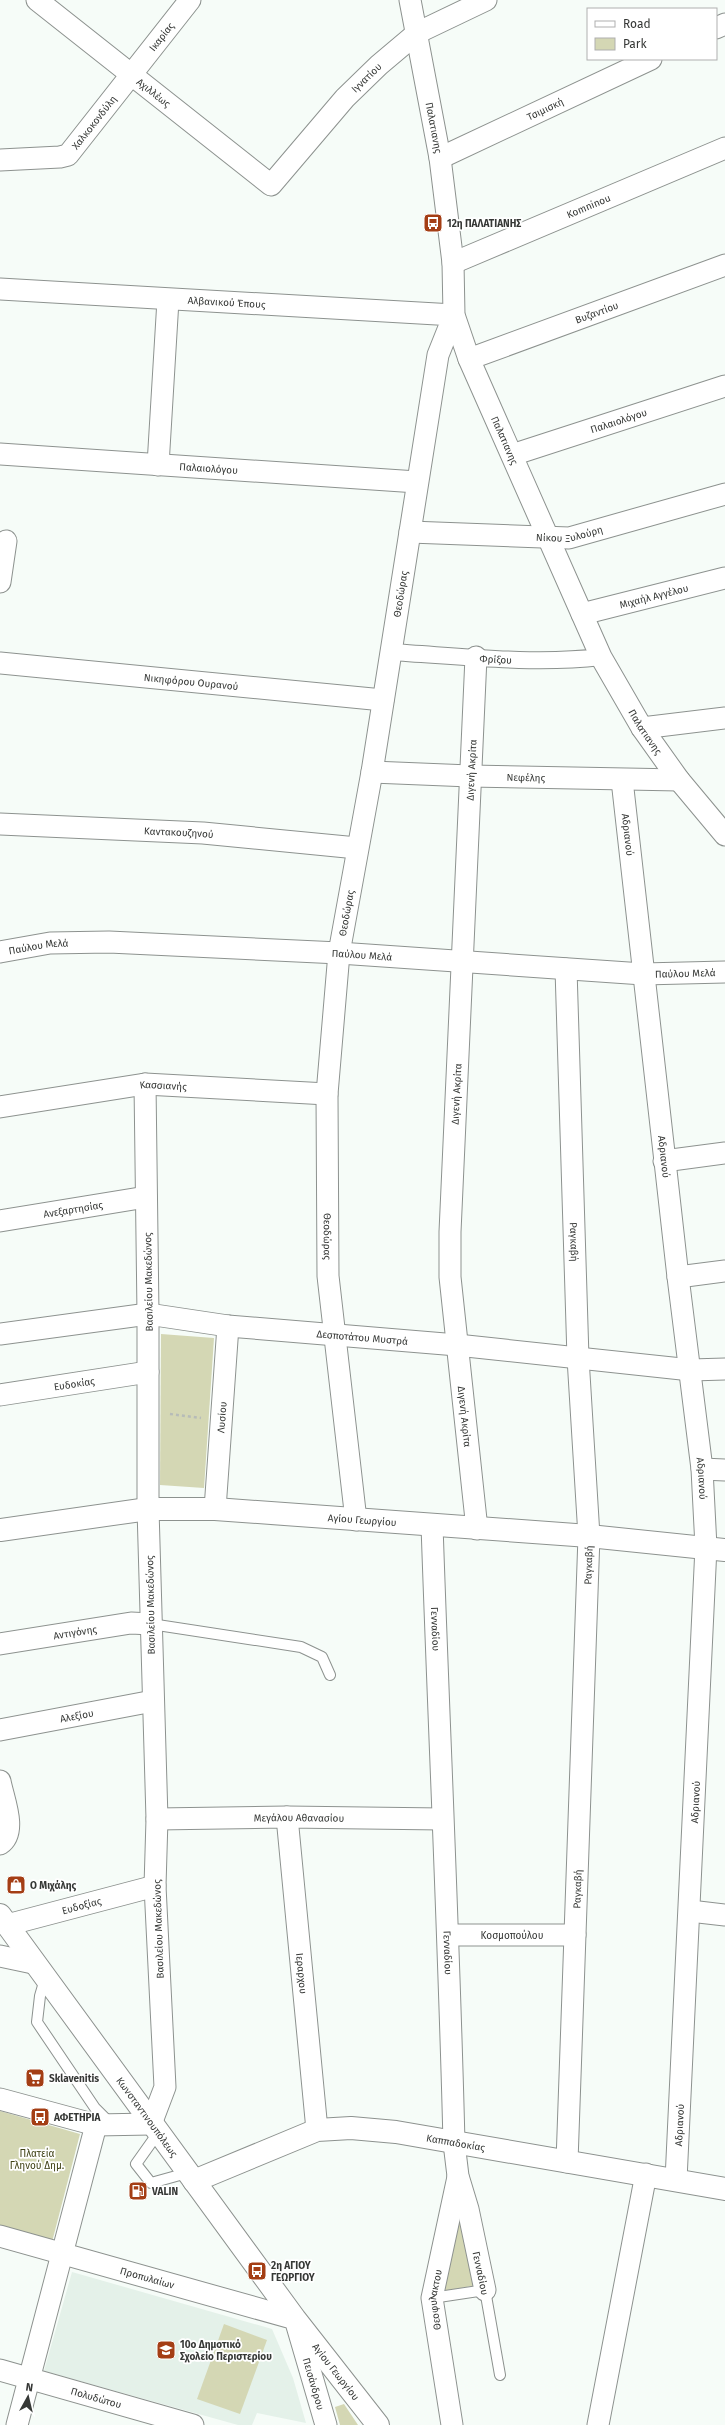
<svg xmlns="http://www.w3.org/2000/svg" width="725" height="2425" font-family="'Fira Sans',sans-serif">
<rect width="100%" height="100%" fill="#f6fcf8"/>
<!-- built -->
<polygon fill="#e4f1e9" points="72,2272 272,2329 293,2378 306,2423 257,2413 252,2425 238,2425 44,2371"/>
<!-- green -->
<g fill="#d4d7b4">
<polygon points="161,1334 214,1338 204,1488 160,1485"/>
<polygon points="0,2111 80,2134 52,2242 0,2227"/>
<polygon points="459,2216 477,2285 445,2291 444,2276"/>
<polygon points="224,2324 267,2340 240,2414 197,2399"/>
<polygon points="344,2404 358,2425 340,2425 335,2407"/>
</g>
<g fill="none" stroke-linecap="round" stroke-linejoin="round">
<defs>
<g id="service">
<polyline points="151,1624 301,1647 322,1657 330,1675"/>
<polyline points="45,1979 40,1996 37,2022 95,2108 111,2124"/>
<polyline points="158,2133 136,2164 151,2183 187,2173"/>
<polyline points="432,2298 485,2290 500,2375"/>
</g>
<g id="pedestrian">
<path id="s1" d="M 390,652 C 459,656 532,665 601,657"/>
</g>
<g id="minor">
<path id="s2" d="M 37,0 L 271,185 L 345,98 L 379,65 L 417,33 L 486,0"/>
<path id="s3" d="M 410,0 L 440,158 L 453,263 L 454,315 L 469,359 L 601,657 L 642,728 L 679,780 L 725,835"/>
<polyline points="716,28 725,24"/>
<path id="s4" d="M 440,158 L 651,59"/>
<path id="s5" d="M 0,160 L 60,157 L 68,155 L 190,0"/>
<path id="s6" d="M 453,263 L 725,148"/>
<path id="s7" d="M 0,289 L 454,315 L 438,355 L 372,772 L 339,953 L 327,1094 L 328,1276 L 356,1520"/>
<path id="s8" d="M 469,359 L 725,265"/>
<path id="s9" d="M 0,454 L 417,482"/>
<path id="s10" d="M 512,455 L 725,386"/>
<polyline points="158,465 168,300"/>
<path id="s11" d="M 410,532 L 569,538 L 725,494"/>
<polyline points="0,582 6,541"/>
<path id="s12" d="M 582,614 L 725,578"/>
<path id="s13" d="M 476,657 L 450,1232 L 450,1277 L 477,1529"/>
<path id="s14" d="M 0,663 L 383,700"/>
<polyline points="642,728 725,718"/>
<path id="s15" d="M 372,772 L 470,776 L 679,780"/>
<path id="s16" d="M 622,780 L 678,1277 L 702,1469 L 706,1547 L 676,2180"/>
<path id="s17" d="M 0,824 L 203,833 L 357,848"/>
<path id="s18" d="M 0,952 L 50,943 L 109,942 L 339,953 L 643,974 L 725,972"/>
<path id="s19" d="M 566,969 L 578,1358 L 589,1536 L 567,2162"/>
<path id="s20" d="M 0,1107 L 145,1084 L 327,1094"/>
<polyline points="664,1161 725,1153"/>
<path id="s21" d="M 0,1221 L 146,1197"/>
<polyline points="678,1277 725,1271"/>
<path id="s22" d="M 0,1334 L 148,1314 L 228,1326 L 457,1345 L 691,1370 L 725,1369"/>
<path id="s23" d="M 0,1395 L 148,1372"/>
<polyline points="702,1469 725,1470"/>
<path id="s24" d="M 215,1509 L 228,1326"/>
<path id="s25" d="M 432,1525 C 439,1731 449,1937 454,2143 L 458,2176 L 468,2209 L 485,2290"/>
<path id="s26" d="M 0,1644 L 131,1623 L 151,1624"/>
<path id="s27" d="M 0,1730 L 153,1701"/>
<path d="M 0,1781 C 3,1798 18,1832 0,1844"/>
<path id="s28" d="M 287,1817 L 317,2130"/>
<path id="s29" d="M 157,1819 L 287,1817 L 442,1819"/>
<polyline points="690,1911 725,1915"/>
<path id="s30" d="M 7,1925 L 155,1886"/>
<path id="s31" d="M 448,1935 L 575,1935"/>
<polyline points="0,1956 33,1963"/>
<polyline points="0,2099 96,2125 151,2124 165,2087 155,1886 157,1819 148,1509 148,1314 145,1084"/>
<path id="s32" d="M 0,2236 L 295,2319 L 326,2425"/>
<path id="s33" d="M 0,2370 L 193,2425"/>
<polyline points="17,2425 96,2125"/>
<path id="s34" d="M 452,2425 L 432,2298 L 458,2177"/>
<polyline points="598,2425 646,2174"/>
</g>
<g id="tertiary">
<path id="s35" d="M 0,1530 L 148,1509 L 215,1509 L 589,1536 L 725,1550"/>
<path id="s36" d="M 0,1915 L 295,2319 L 378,2425"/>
<path id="s37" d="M 194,2181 L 317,2130 L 351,2128 L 396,2132 L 725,2189"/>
</g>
</defs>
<!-- service casing -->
<use href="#service" stroke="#8d928f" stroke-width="12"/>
<!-- pedestrian casing -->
<use href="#pedestrian" stroke="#8d928f" stroke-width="18"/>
<!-- minor casing -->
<use href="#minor" stroke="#8d928f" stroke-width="23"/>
<!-- tertiary casing -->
<use href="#tertiary" stroke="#8d928f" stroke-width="24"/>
<!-- path -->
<polyline stroke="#b7bcb8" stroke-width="2.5" stroke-dasharray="3 3" stroke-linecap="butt" points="170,1414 201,1418"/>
<!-- service -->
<use href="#service" stroke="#fff" stroke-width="10"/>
<!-- pedestrian -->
<use href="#pedestrian" stroke="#fff" stroke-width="16"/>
<!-- minor -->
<use href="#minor" stroke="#fff" stroke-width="21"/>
<!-- tertiary -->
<use href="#tertiary" stroke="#fff" stroke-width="22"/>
</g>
<!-- icons -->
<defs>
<symbol id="bus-square" viewBox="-11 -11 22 22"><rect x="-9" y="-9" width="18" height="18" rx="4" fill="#a43e15" stroke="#fff"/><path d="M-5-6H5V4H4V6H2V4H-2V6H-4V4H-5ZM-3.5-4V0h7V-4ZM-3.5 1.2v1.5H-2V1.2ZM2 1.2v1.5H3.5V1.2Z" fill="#fff"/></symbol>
<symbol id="shop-square" viewBox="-11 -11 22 22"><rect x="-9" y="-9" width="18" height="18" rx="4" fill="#a43e15" stroke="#fff"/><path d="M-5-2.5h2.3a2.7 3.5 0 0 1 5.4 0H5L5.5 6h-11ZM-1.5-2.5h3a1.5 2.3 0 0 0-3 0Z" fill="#fff"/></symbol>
<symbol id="supermarket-square" viewBox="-11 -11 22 22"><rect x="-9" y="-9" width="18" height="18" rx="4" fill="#a43e15" stroke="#fff"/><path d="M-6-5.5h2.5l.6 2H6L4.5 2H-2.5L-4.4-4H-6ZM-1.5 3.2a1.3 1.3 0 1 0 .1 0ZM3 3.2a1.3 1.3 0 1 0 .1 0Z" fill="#fff"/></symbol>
<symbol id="fuel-square" viewBox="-11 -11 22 22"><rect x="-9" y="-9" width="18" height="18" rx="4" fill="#a43e15" stroke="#fff"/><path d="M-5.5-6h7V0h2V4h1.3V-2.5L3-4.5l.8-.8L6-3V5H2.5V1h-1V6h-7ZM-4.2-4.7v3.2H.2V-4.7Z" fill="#fff"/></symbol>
<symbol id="school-square" viewBox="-11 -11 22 22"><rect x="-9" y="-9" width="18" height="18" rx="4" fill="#a43e15" stroke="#fff"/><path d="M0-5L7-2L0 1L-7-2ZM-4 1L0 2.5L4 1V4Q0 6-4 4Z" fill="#fff"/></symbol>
</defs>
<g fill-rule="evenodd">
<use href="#bus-square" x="422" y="212" width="22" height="22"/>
<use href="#shop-square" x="5" y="1874" width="22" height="22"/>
<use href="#supermarket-square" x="24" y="2067" width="22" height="22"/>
<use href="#bus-square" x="29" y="2106" width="22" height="22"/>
<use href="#fuel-square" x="127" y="2180" width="22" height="22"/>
<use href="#bus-square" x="246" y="2260" width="22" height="22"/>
<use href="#school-square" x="155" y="2339" width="22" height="22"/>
</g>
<g text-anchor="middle" stroke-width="3.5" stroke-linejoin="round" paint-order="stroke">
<!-- street labels -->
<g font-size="10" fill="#363836" stroke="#fff">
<text dy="4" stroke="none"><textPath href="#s5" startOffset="219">Ικαρίας</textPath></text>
<text dy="4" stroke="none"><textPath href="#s2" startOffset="442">Ιγνατίου</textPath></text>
<text dy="4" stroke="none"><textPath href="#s2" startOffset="149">Αχιλλέως</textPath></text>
<text dy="4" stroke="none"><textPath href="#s4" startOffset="116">Τσιμισκή</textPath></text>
<text dy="4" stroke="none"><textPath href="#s5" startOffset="110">Χαλκοκονδύλη</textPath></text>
<text dy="4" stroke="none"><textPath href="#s3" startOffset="130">Παλατιανης</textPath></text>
<text dy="4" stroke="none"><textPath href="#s6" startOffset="147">Komninou</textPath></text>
<text dy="4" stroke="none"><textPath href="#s7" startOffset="227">Αλβανικού Έπους</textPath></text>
<text dy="4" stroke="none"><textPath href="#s8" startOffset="136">Βυζαντίου</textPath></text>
<text dy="4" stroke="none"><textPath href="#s10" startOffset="112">Παλαιολόγου</textPath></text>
<text dy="4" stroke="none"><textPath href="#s3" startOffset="454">Παλατιανης</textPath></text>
<text dy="4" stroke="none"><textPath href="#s9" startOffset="209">Παλαιολόγου</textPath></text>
<text dy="4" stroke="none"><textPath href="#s11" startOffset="160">Νίκου Ξυλούρη</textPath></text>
<text transform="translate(400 594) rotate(-81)" y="4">Θεοδώρας</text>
<text dy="4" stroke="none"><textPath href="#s12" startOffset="74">Μιχαήλ Αγγέλου</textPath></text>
<text dy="4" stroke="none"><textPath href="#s1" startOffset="106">Φρίξου</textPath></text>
<text dy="4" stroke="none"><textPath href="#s14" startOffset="192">Νικηφόρου Ουρανού</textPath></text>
<text dy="4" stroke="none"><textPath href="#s3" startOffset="778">Παλατιανης</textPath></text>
<text transform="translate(471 770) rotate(-87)" y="4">Διγενή Ακρίτα</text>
<text dy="4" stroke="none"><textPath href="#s15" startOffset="154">Νεφέλης</textPath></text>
<text dy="4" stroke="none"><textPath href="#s17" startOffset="179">Καντακουζηνού</textPath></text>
<text dy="4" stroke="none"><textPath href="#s16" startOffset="55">Αδριανού</textPath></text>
<text transform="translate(346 913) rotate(-80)" y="4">Θεοδώρας</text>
<text dy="4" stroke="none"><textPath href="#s18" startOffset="39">Παύλου Μελά</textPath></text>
<text dy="4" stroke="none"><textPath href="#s18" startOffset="363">Παύλου Μελά</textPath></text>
<text dy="4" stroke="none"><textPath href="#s18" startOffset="687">Παύλου Μελά</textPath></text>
<text dy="4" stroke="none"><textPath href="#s20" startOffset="165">Κασσιανής</textPath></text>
<text transform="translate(456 1094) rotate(-87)" y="4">Διγενή Ακρίτα</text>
<text dy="4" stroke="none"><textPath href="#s16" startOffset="379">Αδριανού</textPath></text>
<text dy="4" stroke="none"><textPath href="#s21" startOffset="74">Ανεξαρτησίας</textPath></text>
<text dy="4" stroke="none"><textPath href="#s7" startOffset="1388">Θεοδώρας</textPath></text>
<text dy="4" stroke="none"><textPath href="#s19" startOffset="273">Ραγκαβή</textPath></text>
<text transform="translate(148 1282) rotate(-91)" y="4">Βασιλείου Μακεδώνος</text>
<text dy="4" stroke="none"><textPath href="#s22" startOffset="365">Δεσποτάτου Μυστρά</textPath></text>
<text dy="4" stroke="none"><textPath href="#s23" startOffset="75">Ευδοκίας</textPath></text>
<text dy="4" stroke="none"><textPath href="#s24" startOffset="92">Λυσίου</textPath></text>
<text dy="4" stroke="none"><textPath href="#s13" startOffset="761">Διγενή Ακρίτα</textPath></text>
<text dy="4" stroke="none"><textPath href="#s16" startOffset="703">Αδριανού</textPath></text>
<text dy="4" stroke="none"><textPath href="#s35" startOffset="364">Αγίου Γεωργίου</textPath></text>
<text transform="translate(588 1565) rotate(-88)" y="4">Ραγκαβή</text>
<text transform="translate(150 1605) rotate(-91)" y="4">Βασιλείου Μακεδώνος</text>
<text dy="4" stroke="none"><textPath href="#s25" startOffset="104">Γενναδίου</textPath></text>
<text dy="4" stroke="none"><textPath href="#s26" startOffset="76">Αντιγόνης</textPath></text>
<text dy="4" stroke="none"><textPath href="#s27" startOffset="78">Αλεξίου</textPath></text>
<text transform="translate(695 1802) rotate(-87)" y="4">Αδριανού</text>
<text dy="4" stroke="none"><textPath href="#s29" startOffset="142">Μεγάλου Αθανασίου</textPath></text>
<text transform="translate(577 1889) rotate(-88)" y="4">Ραγκαβή</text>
<text dy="4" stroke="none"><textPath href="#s30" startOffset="77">Ευδοξίας</textPath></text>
<text transform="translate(158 1929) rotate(-92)" y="4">Βασιλείου Μακεδώνος</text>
<text dy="4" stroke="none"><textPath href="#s31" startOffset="64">Κοσμοπούλου</textPath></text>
<text dy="4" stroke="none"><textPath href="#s25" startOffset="428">Γενναδίου</textPath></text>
<text dy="4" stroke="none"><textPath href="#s28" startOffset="157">Ιεραρχου</textPath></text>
<text dy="4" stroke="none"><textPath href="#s36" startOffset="250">Κωνσταντινουπόλεως</textPath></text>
<text transform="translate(679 2125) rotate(-87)" y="4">Αδριανού</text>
<text dy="4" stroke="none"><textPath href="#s37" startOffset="273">Καππαδοκίας</textPath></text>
<text transform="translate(481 2273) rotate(78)" y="4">Γενναδίου</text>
<text dy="4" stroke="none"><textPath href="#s32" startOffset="153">Προπυλαίων</textPath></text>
<text dy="4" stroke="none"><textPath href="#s34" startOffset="127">Θεοφυλακτου</textPath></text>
<text dy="4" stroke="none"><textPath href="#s36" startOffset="567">Αγίου Γεωργίου</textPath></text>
<text dy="4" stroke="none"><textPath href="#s32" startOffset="374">Πεισάνδρου</textPath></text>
<text dy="4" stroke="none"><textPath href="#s33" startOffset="100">Πολυδώτου</textPath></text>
</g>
<!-- poi labels -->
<g font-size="10" font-weight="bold" fill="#363836" stroke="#fff" text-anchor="start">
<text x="447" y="227">12η ΠΑΛΑΤΙΑΝΗΣ</text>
<text x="30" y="1889">Ο Μιχάλης</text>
<text x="49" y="2082">Sklavenitis</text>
<text x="54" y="2121">ΑΦΕΤΗΡΙΑ</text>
<text x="152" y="2195">VALIN</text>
<text x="271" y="2269">2η ΑΓΙΟΥ<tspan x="271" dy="12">ΓΕΩΡΓΙΟΥ</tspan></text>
<text x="180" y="2348">10ο Δημοτικό<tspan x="180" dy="12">Σχολείο Περιστερίου</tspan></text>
</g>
<!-- park labels -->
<g font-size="10" fill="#404216" stroke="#fff">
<text x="37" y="2157">Πλατεία<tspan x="37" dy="12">Γληνού Δημ.</tspan></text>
</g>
</g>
<!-- legend -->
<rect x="587" y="8" width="130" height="52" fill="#ffffff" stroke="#afafaf"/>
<rect x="595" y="21" width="20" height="6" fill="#ffffff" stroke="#afafaf"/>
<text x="623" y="28" font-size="12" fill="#363836">Road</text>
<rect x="595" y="38" width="20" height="12" fill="#d4d7b4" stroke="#afafaf"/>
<text x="623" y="48" font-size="12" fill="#363836">Park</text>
<!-- north arrow -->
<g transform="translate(28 2397) rotate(8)" stroke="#ffffff" stroke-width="3" paint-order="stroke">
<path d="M0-3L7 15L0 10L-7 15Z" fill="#363836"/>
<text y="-6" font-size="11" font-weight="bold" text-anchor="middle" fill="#363836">N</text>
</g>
</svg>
